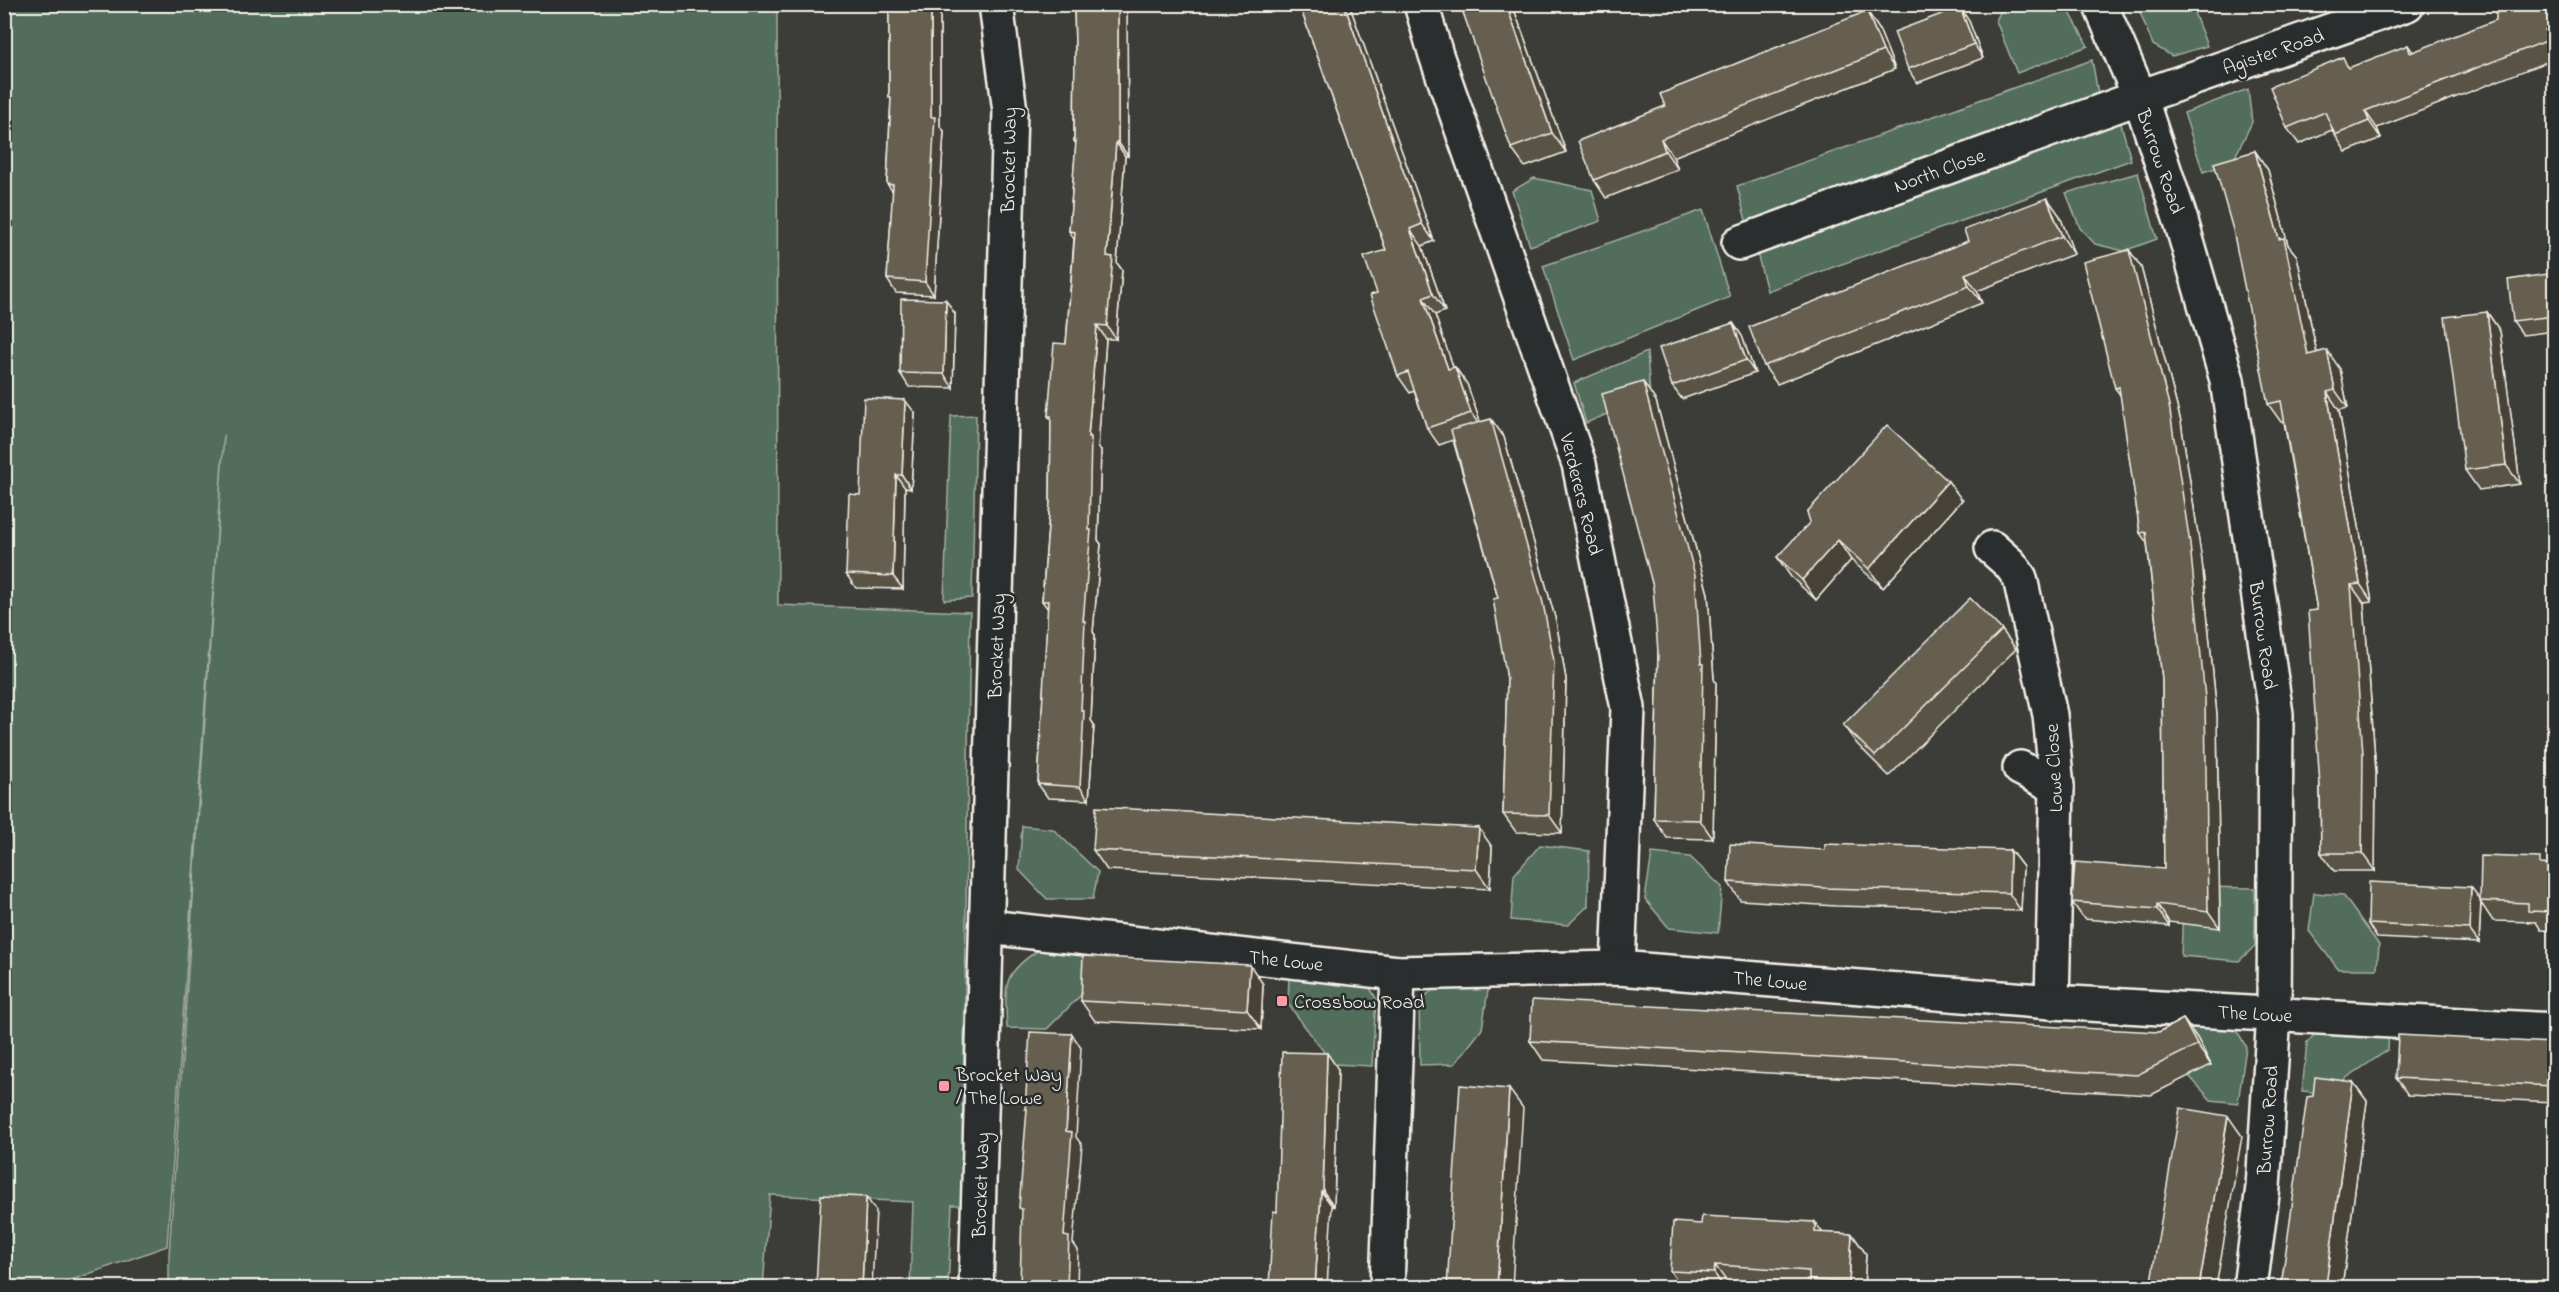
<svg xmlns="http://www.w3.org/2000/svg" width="2559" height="1292" font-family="'Indie Flower',sans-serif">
<rect width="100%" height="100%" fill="#3c3c38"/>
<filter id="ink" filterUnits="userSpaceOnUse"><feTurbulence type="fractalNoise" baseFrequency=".0167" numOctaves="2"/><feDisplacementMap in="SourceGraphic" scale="12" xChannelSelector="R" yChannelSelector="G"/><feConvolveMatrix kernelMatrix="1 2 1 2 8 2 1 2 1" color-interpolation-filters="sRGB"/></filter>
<g filter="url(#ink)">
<!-- green -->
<g fill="#526d5c" stroke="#a3afa2" stroke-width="1.5">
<polygon points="5,5 777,5 778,605 970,612 962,1205 952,1205 948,1287 910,1287 913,1202 770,1195 763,1287 169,1287 169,1255 224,434 167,1246 52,1287 5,1288"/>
<polygon points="2003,5 2066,5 2088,46 2017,73 1996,21"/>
<polygon points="2137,5 2191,5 2207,46 2172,56 2153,45"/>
<polygon points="2092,60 2098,93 1748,228 1737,186"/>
<polygon points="2248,89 2252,122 2232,163 2203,172 2184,113"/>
<polygon points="2120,120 2131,160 1767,291 1757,253"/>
<polygon points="2138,173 2157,239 2124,251 2095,244 2080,228 2066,193"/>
<polygon points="1534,178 1592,190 1601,221 1530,246 1512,191"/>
<polygon points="1703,210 1730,297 1574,360 1543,266"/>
<polygon points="1647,352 1650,396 1586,423 1574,383"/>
<polygon points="976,415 972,598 944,600 951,416"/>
<polygon points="1022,826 1053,829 1098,872 1093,899 1047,899 1019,870"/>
<polygon points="1540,845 1589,851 1588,906 1568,925 1511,920 1514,875"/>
<polygon points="1652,853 1690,857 1722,887 1718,933 1669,928 1645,899"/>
<polygon points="2199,887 2255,888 2255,946 2239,961 2181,956 2183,907"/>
<polygon points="2314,893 2343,895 2379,945 2377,969 2338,969 2309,931"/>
<path d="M 1040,949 L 1095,953 L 1094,982 L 1047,1029 L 1007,1028 C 1005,985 1001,974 1040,949 Z"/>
<polygon points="1289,976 1364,978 1376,998 1372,1066 1333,1064 1288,1004"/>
<polygon points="1443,982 1489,984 1482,1029 1455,1064 1420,1065 1419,1001"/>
<polygon points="2169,1015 2232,1021 2246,1047 2238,1103 2211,1100 2168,1053"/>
<polygon points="2328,1022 2389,1029 2388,1050 2324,1093 2302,1091 2307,1042"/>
</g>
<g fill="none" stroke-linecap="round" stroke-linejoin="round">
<defs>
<g id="street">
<polyline points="1421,4 1436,55 1579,464 1628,708 1618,968"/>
<polyline points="2100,4 2140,97 2181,221 2227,380 2276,714 2274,1014 2263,1187 2250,1288"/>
<polyline points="1739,243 2140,97 2407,4"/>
<polyline points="1992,548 2010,564 2020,578 2050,715 2057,787 2052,1002"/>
<polyline points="2020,768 2057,787"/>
<polyline points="988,927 1398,973 1618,968 2052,1002 2554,1030"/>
<polyline points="976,1288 1010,111 996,4"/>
<polyline points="1387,1288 1398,973"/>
</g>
</defs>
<!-- street casing -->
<use href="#street" stroke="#f4f1e8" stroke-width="38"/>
<!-- street -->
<use href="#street" stroke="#2a2d2e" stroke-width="33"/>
</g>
<!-- wall -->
<g fill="#585244" stroke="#f4f1e8" stroke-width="1.5">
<polygon points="889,4 940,4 940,126 944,131 934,295 896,293 887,279 893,192 887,184 891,99 889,97"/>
<polygon points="1074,4 1127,4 1128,156 1125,156 1117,263 1122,270 1116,339 1106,339 1098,447 1101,450 1098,540 1101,544 1093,632 1095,635 1091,720 1094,725 1089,800 1048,798 1038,784 1048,609 1042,601 1050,503 1051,420 1048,416 1066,344 1074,239 1069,231 1076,144 1074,141 1075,48"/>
<polygon points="1299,4 1349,4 1434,241 1422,246 1445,311 1435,315 1453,368 1455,367 1467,384 1480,422 1491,419 1504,437 1556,621 1566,679 1562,833 1516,832 1503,814 1507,679 1498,598 1453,440 1439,445 1427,428 1414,391 1410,393 1398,376 1377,293 1386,250"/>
<polygon points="1512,4 1566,152 1525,167 1511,148"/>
<polygon points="2211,4 2231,4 2215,10"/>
<polygon points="2554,4 2554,59 2377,128 2381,138 2346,152 2335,135 2332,130 2299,144 2287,128 2408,45 2413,52"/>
<polygon points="1867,11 1879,29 1895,69 1673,157 1678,169 1606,198 1594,180 1665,106"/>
<polygon points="1969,21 1983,58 1917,83 1908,69"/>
<polygon points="2255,151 2268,170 2288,245 2297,256 2317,353 2340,369 2348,408 2339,410 2372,602 2364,603 2376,773 2375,871 2334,871 2321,853 2317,610 2284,422 2281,422 2268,404"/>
<polygon points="2047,198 2060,216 2074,254 1977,291 1982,303 1777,384 1764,366 1968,241"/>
<polygon points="2129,250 2141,267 2181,422 2202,561 2217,715 2220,928 2169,922 2169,926 2084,919 2072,902 2164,869 2162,679 2147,543 2140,533 2121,396 2115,388"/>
<polygon points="2554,273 2554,331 2523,335 2513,321"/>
<polygon points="2487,312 2500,331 2520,484 2479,490 2465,470"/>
<polygon points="955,314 953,388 909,387 900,373"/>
<polygon points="1733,323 1742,336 1755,373 1682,399 1672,386"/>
<polygon points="1656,401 1708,594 1714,679 1716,683 1713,839 1667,838 1654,819 1658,652"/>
<polygon points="915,413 911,489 905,488 903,589 856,588 846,574 860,495"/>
<polygon points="1962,500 1883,588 1851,560 1816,600 1791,577 1777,557"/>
<polygon points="2002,630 2016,649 1889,776 1857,744 1843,725"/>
<polygon points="1492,847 1490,889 1107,870 1093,850"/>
<polygon points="1825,850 2010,850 2023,867 2021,911 1836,906 1740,900 1728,882"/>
<polygon points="2544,865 2554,865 2554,931 2541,930 2536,922 2493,921 2481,903 2479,943 2377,938 2368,924 2480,899"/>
<polygon points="1263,984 1261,1029 1095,1021 1081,1001"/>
<polygon points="2183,1019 2197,1038 2211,1065 2151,1095 1543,1060 1530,1041 2159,1032"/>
<polygon points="2554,1043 2554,1102 2408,1095 2396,1078"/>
<polygon points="1338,1069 1334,1206 1277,1212"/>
<polygon points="2353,1082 2367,1101 2342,1287 2281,1287 2313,1096"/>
<polygon points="1815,1222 1822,1233 1852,1234 1866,1254 1864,1287 1773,1287 1729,1285 1729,1287 1682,1287 1670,1271 1701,1224"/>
</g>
<!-- shaded-wall -->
<g fill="#474237" stroke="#f4f1e8" stroke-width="1.5">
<polygon points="931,4 940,4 940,126 944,131 934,295 925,282 931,117"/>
<polygon points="1118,4 1127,4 1128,156 1118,142"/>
<polygon points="1344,4 1349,4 1434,241 1422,224"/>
<polygon points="1506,4 1512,4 1566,152 1552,133"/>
<polygon points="1960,7 1969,21 1983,58 1974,44"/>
<polygon points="1867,11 1879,29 1895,69 1883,51"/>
<polygon points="2545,30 2554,44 2554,48 2549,40"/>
<polygon points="2365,111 2377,128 2381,138 2369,121"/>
<polygon points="1661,139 1673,157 1678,169 1665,151"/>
<polygon points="1116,142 1125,156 1117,263 1122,270 1116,339 1107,326 1107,256"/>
<polygon points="2255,151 2268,170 2288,245 2297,256 2321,373 2308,355 2279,239"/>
<polygon points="2047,198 2060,216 2074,254 2062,236"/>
<polygon points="1410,229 1422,246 1445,311 1433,294"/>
<polygon points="2129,250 2141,267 2181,422 2202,561 2217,715 2220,928 2208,911"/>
<polygon points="1965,274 1977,291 1982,303 1969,286"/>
<polygon points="1423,298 1435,315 1460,386 1448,369"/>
<polygon points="946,300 955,314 953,388 944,374"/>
<polygon points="2487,312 2500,331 2520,484 2506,465"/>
<polygon points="1733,323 1742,336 1755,373 1746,360"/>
<polygon points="1097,325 1106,339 1098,447 1101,450 1098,540 1101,544 1093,632 1095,635 1091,720 1094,725 1089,800 1080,787 1081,711 1088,437"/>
<polygon points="2327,350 2340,369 2348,408 2335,390"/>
<polygon points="1455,367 1467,384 1483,430 1471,413"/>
<polygon points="1643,382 1656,401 1708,594 1714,679 1716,683 1713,839 1700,820 1701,664"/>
<polygon points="2327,392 2339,410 2372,602 2360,584"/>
<polygon points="905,400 915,413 911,489 902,475"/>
<polygon points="1491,419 1504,437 1556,621 1566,679 1562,833 1549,815"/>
<polygon points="896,475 905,488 903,589 893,576"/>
<polygon points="1948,481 1962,500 1883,588 1869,569"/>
<polygon points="1838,540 1851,560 1816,600 1802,580"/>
<polygon points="2351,585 2364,603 2376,773 2375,871 2362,853"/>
<polygon points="1479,828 1492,847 1490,889 1476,869"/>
<polygon points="2010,850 2023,867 2021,911 2009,893"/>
<polygon points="2471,887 2481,900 2479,943 2469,929"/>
<polygon points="2157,904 2169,922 2169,926 2157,909"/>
<polygon points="1250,965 1263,984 1261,1029 1247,1010"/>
<polygon points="2183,1019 2197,1038 2211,1065 2197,1045"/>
<polygon points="1072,1034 1081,1048 1076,1137 1082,1145 1073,1243 1078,1250 1077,1287 1067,1287 1064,1236 1066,1131"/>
<polygon points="1327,1053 1338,1069 1334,1206 1323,1191"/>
<polygon points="2353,1082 2367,1101 2342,1287 2328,1287 2326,1285"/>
<polygon points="1509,1089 1523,1108 1512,1287 1497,1287"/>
<polygon points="2228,1116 2242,1136 2216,1287 2199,1287"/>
<polygon points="1321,1191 1332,1206 1327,1287 1315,1287"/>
<polygon points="866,1197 876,1211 872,1287 862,1287"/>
<polygon points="1815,1222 1829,1242 1815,1232"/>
<polygon points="1852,1234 1866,1254 1864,1287 1853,1287 1849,1282"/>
<polygon points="1715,1265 1729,1285 1729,1287 1724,1287 1714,1273"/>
</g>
<!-- building -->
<g fill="#665f4f" stroke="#f4f1e8" stroke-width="1.5">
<polygon points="889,4 931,4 931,117 935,117 925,282 887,279 893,185 887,184 891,97 889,97"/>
<polygon points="1074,4 1118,4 1118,142 1116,142 1107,256 1113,257 1107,326 1097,325 1088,437 1091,437 1089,530 1091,530 1083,621 1085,621 1081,711 1084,711 1080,787 1038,784 1048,601 1042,601 1050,503 1051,416 1048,416 1054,343 1066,344 1075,232 1069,231 1076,141 1074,141 1075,48"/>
<polygon points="1299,4 1344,4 1422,224 1410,229 1433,294 1423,298 1448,369 1455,367 1471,413 1427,428 1408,372 1398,376 1370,295 1377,293 1364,257 1386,250"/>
<polygon points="1460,4 1506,4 1552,133 1511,148"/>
<polygon points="2516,4 2554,4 2554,27 2545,30 2549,40 2365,111 2369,121 2335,135 2325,112 2287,128 2270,87 2343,57 2348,68 2408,45 2410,53 2496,20 2496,13"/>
<polygon points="1960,7 1974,44 1908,69 1894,32"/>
<polygon points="1867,11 1883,51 1661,139 1665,151 1594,180 1578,141 1665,106 1660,94"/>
<polygon points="2255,151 2279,239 2284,238 2308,355 2327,350 2335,390 2327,392 2360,584 2351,585 2363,754 2362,853 2321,853 2320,785 2308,611 2317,610 2281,401 2268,404 2233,230 2214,163"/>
<polygon points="2047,198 2062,236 1965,274 1969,286 1764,366 1749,327 1968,241 1964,230"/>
<polygon points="2129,250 2169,405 2190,544 2205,698 2208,911 2157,904 2157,909 2072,902 2075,862 2164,869 2162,679 2146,532 2140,533 2119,387 2115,388 2083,262"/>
<polygon points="2554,273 2554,316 2513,321 2508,280"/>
<polygon points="901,299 946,300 944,374 900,373"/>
<polygon points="2487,312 2506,465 2465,470 2445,317"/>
<polygon points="1733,323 1746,360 1672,386 1659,348"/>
<polygon points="1643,382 1695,575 1701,664 1703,664 1700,820 1654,819 1658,652 1653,587 1602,394"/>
<polygon points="864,398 905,400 902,475 896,475 893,576 846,574 849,494 860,495"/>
<polygon points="1491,419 1543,603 1554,661 1549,815 1503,814 1507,679 1493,599 1498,598 1451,430"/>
<polygon points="1887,425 1948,481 1869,569 1838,540 1802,580 1777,557 1810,522 1807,512"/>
<polygon points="1970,598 2002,630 1875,756 1843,725"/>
<polygon points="1096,807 1479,828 1476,869 1093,850"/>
<polygon points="1730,844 1825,850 1825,844 2010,850 2009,893 1824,888 1728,882"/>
<polygon points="2481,856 2540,858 2540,864 2554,865 2554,912 2528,911 2528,903 2480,901"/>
<polygon points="2369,882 2471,887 2469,929 2368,924"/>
<polygon points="1083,956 1250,965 1247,1010 1081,1001"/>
<polygon points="1532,1000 2159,1032 2183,1019 2197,1045 2137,1075 1530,1041"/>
<polygon points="1030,1032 1072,1034 1066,1131 1072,1132 1064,1236 1069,1237 1067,1287 1020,1287 1022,1209 1019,1208 1027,1109 1025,1109"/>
<polygon points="2398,1035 2554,1043 2554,1086 2396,1078"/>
<polygon points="1282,1052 1327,1053 1323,1191 1321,1191 1315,1287 1269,1287 1273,1211 1277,1212"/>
<polygon points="2315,1077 2353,1082 2326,1285 2321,1284 2320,1287 2281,1287 2307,1097 2313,1096"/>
<polygon points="1460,1085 1509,1089 1497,1287 1447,1287"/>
<polygon points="2180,1108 2228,1116 2199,1287 2150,1287"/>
<polygon points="821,1195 866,1197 862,1287 816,1287"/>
<polygon points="1702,1216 1815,1222 1815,1232 1852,1234 1849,1282 1809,1280 1809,1271 1715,1265 1714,1273 1670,1271 1673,1222 1701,1224"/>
</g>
</g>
<!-- markers -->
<g fill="#ff9aa2" stroke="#2a2d2e" stroke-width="2">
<rect x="1276" y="995" width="12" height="12" rx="3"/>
<rect x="938" y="1080" width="12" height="12" rx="3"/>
</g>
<g text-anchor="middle" stroke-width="5" stroke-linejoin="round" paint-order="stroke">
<!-- street labels -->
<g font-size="20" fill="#f4f1e8" stroke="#2a2d2e">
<text transform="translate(2273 51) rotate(-19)" y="7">Agister Road</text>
<text transform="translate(1008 160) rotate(-89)" y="7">Brocket Way</text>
<text transform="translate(2161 161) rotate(71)" y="7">Burrow Road</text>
<text transform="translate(1939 170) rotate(-20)" y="7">North Close</text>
<text transform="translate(1582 494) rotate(76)" y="7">Verderers Road</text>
<text transform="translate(2264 635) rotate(82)" y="7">Burrow Road</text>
<text transform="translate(996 646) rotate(-88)" y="7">Brocket Way</text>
<text transform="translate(2053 768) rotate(-93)" y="7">Lowe Close</text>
<text transform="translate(1286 960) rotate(6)" y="7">The Lowe</text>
<text transform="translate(1770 980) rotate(5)" y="7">The Lowe</text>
<text transform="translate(2255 1013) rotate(3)" y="7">The Lowe</text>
<text transform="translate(2267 1120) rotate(-86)" y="7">Burrow Road</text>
<text transform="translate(980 1185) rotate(-88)" y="7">Brocket Way</text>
</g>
<!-- poi labels -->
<g font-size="20" fill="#f4f1e8" stroke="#2a2d2e" text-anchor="start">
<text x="1294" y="1008">Crossbow Road</text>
<text x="956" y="1081">Brocket Way<tspan x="956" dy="23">/ The Lowe</tspan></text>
</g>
</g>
<!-- margin -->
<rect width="2559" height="1292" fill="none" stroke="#2a2d2e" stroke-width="24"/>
<rect x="12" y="12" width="2535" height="1268" fill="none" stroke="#f4f1e8" stroke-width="2" filter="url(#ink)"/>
</svg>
